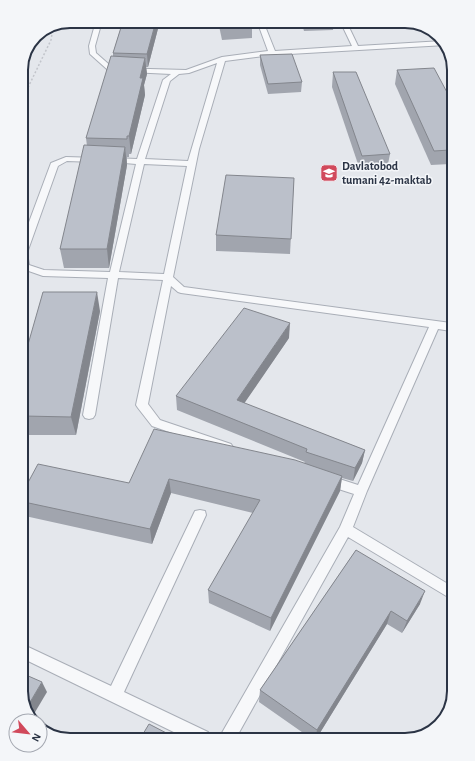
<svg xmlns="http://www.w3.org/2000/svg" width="475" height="761" font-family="'Alegreya Sans',sans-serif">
<rect width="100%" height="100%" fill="#e4e7ec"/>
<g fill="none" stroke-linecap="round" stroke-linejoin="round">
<defs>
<g id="lane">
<path d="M 96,21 L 102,21 L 95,46 L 96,53 L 113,68 L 186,70 L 222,57 L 268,51 L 257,21 L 263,21 L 275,51 L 352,46 L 340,21 L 346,21 L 358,46 L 443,41 L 446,45 L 272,55 L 225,61 L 199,149 L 173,277 L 184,287 L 451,323 L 451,331 L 438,329 L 367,491 L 353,527 L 453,587 L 453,600 L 348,537 L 236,738 L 219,738 L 340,527 L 354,494 L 323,484 L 321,480 L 323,476 L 327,475 L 358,485 L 429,327 L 181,293 L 178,292 L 171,286 L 148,404 L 160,420 L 231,444 L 233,447 L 231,450 L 227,452 L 152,426 L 138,408 L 136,405 L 163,280 L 118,278 L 95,415 L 93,418 L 89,419 L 85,418 L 83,415 L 108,278 L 43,276 L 23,269 L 22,241 L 51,163 L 66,157 L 98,158 L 99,160 L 95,162 L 67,161 L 58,166 L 27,253 L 29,265 L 44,270 L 110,272 L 136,164 L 113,162 L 109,160 L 113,158 L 137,159 L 163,80 L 171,74 L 109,71 L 90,54 L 89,46 ZM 217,63 L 188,161 L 145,159 L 170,81 L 179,74 L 189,73 ZM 144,164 L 187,166 L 164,274 L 119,272 Z"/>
<polygon points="200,510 205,511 206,515 124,692 208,732 210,738 186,738 26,660 26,646 111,686 195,511"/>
</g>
</defs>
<!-- lane casing -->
<use href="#lane" stroke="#a9aeb7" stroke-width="2"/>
<!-- path -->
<polyline stroke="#c2c5cb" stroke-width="1.5" stroke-dasharray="2 2" stroke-linecap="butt" points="21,102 51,40 53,28"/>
<!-- lane -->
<use href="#lane" fill="#f7f8fa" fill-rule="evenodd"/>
</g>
<!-- wall -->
<g fill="#a1a5ae">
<polygon points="123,21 160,21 148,67 146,67 147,74 144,85 145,95 131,154 129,154 129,157 127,157 127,165 109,268 64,268 60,249 87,146 86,138 113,56 113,53"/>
<polygon points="218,21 251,21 252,24 252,38 222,40"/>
<polygon points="301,21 334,21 333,30 304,31"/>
<polygon points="260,55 302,82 301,92 268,94 260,65"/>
<polygon points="397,70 449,96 450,164 431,165 395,84"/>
<polygon points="333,72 390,154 387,169 360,170 332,87"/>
<polygon points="294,178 290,254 216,251 216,235"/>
<polygon points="100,311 76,435 24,435 23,362"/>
<polygon points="289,338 244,403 365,450 362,463 353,481 342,478 340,491 270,631 209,603 208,590 253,513 171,493 152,544 25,516 24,490 129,483 304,463 305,462 177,410 176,396"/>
<polygon points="356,550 420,604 402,633 387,624 318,736 309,737 259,702 260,690"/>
</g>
<!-- shaded-wall -->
<g fill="#83868d">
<polygon points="156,21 160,21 148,67 147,54"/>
<polygon points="145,58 147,74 144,85 145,95 131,154 129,136 140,78"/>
<polygon points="125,147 127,165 109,268 107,249"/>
<polygon points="97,292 100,311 76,435 71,417"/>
<polygon points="290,323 289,338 237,414 237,400"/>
<polygon points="365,450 362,463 353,481 355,468"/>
<polygon points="342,476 340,491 270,631 271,618"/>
<polygon points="169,479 171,493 152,544 150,529"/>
<polygon points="425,591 420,604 402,633 407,621"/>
<polygon points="391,611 387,624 318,736 316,736 317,730"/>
<polygon points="42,682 47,692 31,719 26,713 26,709"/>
</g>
<!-- building -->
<g fill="#bbc0ca" stroke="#83868d">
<polygon points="123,21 156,21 147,54 113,53"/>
<polygon points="221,21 251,21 252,24 222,25"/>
<polygon points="292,54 302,82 268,84 260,55"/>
<polygon points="111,56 145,58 140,78 143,78 129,136 127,136 127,139 86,138"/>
<polygon points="434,68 449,96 450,150 434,151 397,70"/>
<polygon points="333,72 356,72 390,154 362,156"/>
<polygon points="84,145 125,147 107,249 60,249"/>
<polygon points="226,175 294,178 291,239 216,235"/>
<polygon points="43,292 97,292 71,417 24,416 23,362"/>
<polygon points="244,308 290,323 237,400 365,450 355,468 306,452 307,449 176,396"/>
<polygon points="154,429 295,460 342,476 271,618 208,590 260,500 169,479 150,529 24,502 24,490 38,464 129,483"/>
<polygon points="356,550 425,591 407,621 391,611 317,730 260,690"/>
<polygon points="26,675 42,682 26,709"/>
<polygon points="450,708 447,716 444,719"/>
<polygon points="149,724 176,738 140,739"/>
</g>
<!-- icons -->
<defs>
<symbol id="school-square" viewBox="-11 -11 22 22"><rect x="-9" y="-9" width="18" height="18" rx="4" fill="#d1495b" stroke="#f4f6f9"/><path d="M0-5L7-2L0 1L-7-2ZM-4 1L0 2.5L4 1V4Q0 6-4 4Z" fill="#fff"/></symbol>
</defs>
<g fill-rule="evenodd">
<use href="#school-square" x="319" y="163" width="20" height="20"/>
</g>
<g text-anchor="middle" stroke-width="3" stroke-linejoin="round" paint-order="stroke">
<!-- far-poi labels -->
<g font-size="12" font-weight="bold" fill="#2b3445" stroke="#f4f6f9" text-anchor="start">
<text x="342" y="170">Davlatobod<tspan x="342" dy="14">tumani 42-maktab</tspan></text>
</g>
</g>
<!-- crop -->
<path d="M0 0H475V761H0ZM70 28H405A42 42 0 0 1 447 70V691A42 42 0 0 1 405 733H70A42 42 0 0 1 28 691V70A42 42 0 0 1 70 28Z" fill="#f4f6f9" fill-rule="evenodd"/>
<path fill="none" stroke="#2b3445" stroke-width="2" d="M70 28H405A42 42 0 0 1 447 70V691A42 42 0 0 1 405 733H70A42 42 0 0 1 28 691V70A42 42 0 0 1 70 28Z"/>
<!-- north arrow -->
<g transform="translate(28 733) rotate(118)"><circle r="19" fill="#f4f6f9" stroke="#a4a8b1"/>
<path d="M0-3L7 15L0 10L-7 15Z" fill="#d1495b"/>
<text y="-6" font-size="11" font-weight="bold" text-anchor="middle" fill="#2b3445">N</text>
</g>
</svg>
